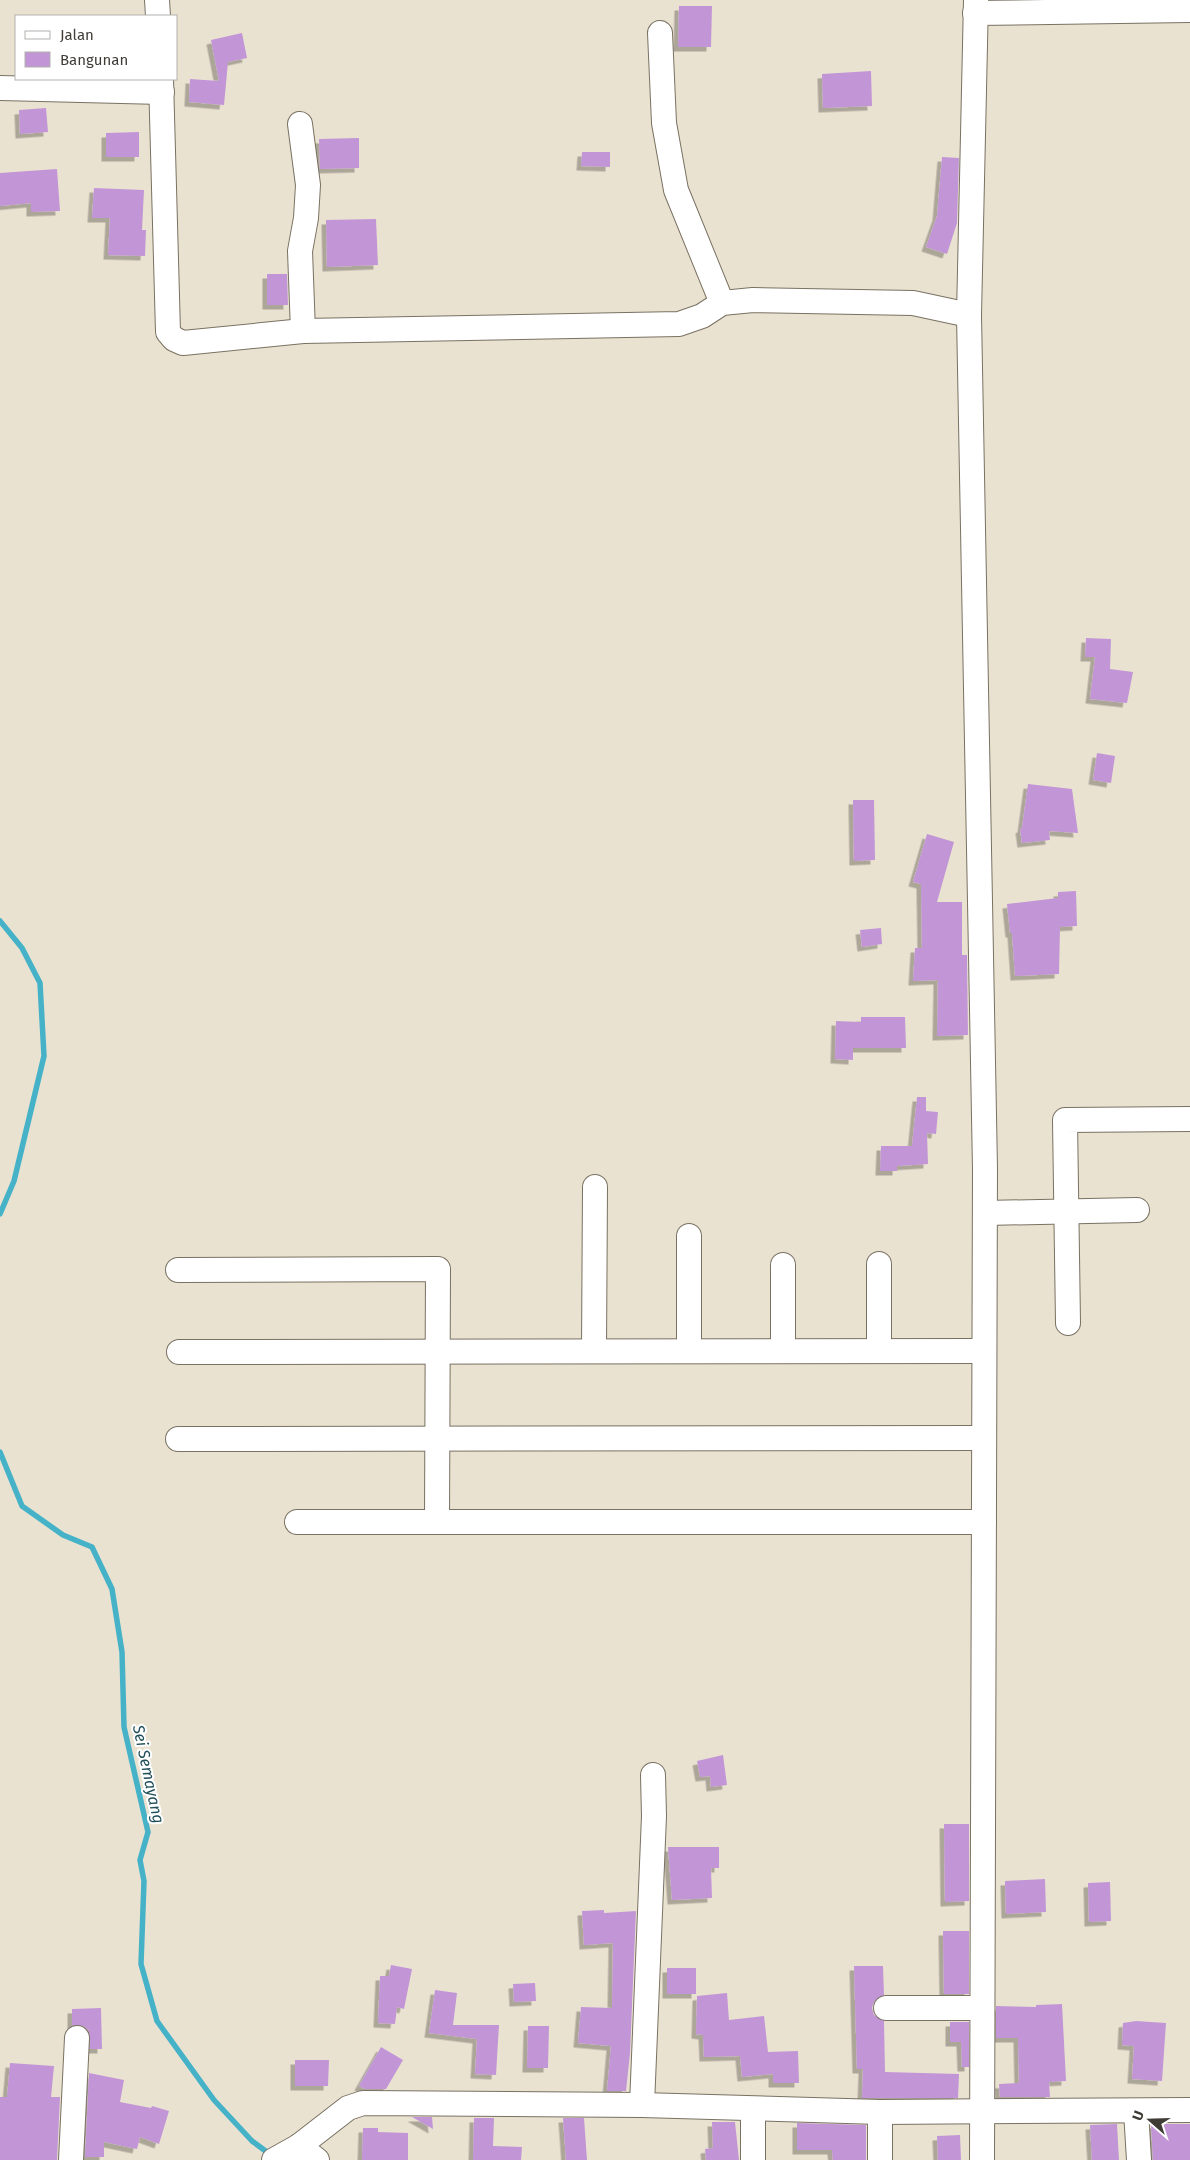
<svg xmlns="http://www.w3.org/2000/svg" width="1190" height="2160" font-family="'Fira Sans',sans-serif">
<defs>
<filter id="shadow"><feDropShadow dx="-4.5" dy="4.5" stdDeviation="0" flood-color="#0004"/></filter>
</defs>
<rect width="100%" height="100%" fill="#eae2d1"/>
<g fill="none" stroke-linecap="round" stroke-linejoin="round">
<!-- stream -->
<g stroke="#45b2c8" stroke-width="5.5">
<polyline points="0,921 22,948 40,983 44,1056 14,1181 0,1214"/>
<polyline points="0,1452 22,1506 63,1535 92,1547 112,1589 122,1652 124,1727 148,1832 140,1860 144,1881 141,1964 157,2021 214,2100 252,2141 271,2155"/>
</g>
</g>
<!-- building -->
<g fill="#c296d6" filter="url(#shadow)">
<polygon points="679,6 712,6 711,47 678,47"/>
<polygon points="242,33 247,58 228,62 224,105 189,102 190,79 219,81 211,40"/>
<polygon points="871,71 872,106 823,108 822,74"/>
<polygon points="46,108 48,132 20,134 19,110"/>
<polygon points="139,132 139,157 106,157 106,133"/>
<polygon points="359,138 359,168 320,169 319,139"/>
<polygon points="582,152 610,152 610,167 581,166"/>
<polygon points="942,157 959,158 957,223 947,254 926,247 937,216"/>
<polygon points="57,169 60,211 31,212 31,203 0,206 0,173"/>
<polygon points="94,188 144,190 142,230 146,230 145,256 108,255 110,218 92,218"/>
<polygon points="376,219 378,265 327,267 326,220"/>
<polygon points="267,274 287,274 288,305 267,305"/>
<polygon points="1086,638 1111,639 1110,669 1133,672 1127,703 1090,699 1095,657 1085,657"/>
<polygon points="1097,753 1115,756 1111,783 1093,780"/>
<polygon points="1028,784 1072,789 1078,833 1049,831 1050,840 1022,843 1020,829 1022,828"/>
<polygon points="853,800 874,800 875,860 854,861"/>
<polygon points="927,834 954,842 937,902 962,902 962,955 967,955 968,1035 937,1036 938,980 913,981 915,948 922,948 921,884 913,882"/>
<polygon points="1076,891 1077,926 1060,927 1059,974 1015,976 1012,933 1010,933 1007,904 1058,898 1058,892"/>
<polygon points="881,928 882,944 862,947 860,930"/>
<polygon points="861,1017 905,1017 906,1048 853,1048 853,1060 835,1059 836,1021 861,1022"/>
<polygon points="917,1097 926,1097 926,1111 938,1112 936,1134 927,1133 928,1164 897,1166 897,1171 880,1171 881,1146 912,1146"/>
<polygon points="723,1755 727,1785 711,1787 710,1776 700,1777 697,1761"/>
<polygon points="944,1824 969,1824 969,1901 945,1902"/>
<polygon points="668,1847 719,1847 719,1868 711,1868 712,1898 672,1900"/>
<polygon points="1045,1879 1046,1912 1006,1914 1005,1881"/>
<polygon points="1110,1882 1111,1921 1089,1922 1088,1883"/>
<polygon points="604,1910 604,1913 636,1911 630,2053 626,2091 607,2091 611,2046 578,2043 581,2007 612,2008 613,1943 584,1945 582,1911"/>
<polygon points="943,1931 969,1931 969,1994 944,1994"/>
<polygon points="391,1965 412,1969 404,2009 397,2007 395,2024 378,2023 380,1976 389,1976"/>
<polygon points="854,1966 883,1966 884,1995 874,2001 872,2008 874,2015 884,2021 885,2072 959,2074 958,2098 862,2098 863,2069 857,2069"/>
<rect x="667" y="1968" width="29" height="26"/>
<polygon points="535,1983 536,2001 514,2002 513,1984"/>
<polygon points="435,1990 457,1993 453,2025 499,2025 496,2075 475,2074 477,2039 429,2033"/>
<polygon points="727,1993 729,2020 764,2016 768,2052 798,2051 799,2083 773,2083 773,2074 742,2077 740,2056 704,2057 703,2035 696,2034 697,1996"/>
<polygon points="1062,2004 1066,2081 1049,2082 1050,2097 1000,2097 999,2084 1019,2083 1018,2038 996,2038 996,2006 1036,2007 1036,2005"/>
<polygon points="101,2008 102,2049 90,2049 89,2031 84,2026 72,2025 72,2009"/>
<polygon points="1136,2021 1166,2023 1162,2081 1132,2079 1134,2046 1122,2045 1123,2023"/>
<polygon points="950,2022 969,2022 969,2067 962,2067 961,2042 950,2042"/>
<polygon points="528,2026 549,2026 548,2068 527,2068"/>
<polygon points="381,2047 403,2060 386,2089 365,2089 359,2086"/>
<polygon points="295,2060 329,2060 328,2086 295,2086"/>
<polygon points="10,2063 54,2066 51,2097 60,2097 57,2160 0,2160 0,2097 7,2097"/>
<polygon points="89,2073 124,2080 120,2102 151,2108 152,2106 169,2111 159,2144 140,2137 137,2149 104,2142 104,2157 85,2157"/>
<polygon points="412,2117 432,2117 433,2129"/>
<polygon points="474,2118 494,2118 493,2146 522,2147 521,2160 473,2160"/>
<polygon points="563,2118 584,2118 587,2160 566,2160"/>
<polygon points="712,2122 735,2122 739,2160 706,2160 705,2149 713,2148"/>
<polygon points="797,2123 866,2125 866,2160 833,2160 832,2150 797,2150"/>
<polygon points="1117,2124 1119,2160 1092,2160 1090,2125"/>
<polygon points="1151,2124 1190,2124 1190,2160 1153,2160"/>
<polygon points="363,2128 378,2128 378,2132 408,2133 408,2160 362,2160"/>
<polygon points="960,2135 961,2160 938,2160 937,2136"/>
</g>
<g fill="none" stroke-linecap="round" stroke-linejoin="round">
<defs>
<g id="minor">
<polyline points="157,0 158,16"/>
<polyline points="976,0 969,315 985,1169 982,2160"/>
<polyline points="975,13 1190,10"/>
<polyline points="660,33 664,123 676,190 722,303"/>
<polyline points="161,79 168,332 174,339 183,343 303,331 679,324 702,316 722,303 753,300 913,303 969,315"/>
<polyline points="0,88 162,92"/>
<polyline points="300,124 308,185 306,218 300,251 303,331"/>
<polyline points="985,1213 1137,1210"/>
<polyline points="178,1270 438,1269 437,1522"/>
<polyline points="1068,1323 1065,1120 1190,1119"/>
<polyline points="594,1351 595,1187"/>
<polyline points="689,1351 689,1236"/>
<polyline points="783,1351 783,1265"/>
<polyline points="879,1351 879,1264"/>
<polyline points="179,1352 984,1351"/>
<polyline points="178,1439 984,1438"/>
<polyline points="297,1522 984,1522"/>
<polyline points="886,2008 982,2008"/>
<polyline points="642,2105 654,1816 653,1775"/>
<polyline points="753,2110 753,2160"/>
<polyline points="1136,2111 1139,2160"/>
<polyline points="299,2146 317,2160"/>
<polyline points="71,2160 77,2038"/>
<polyline points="274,2160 299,2146 348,2108 363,2103 642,2105 880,2112 1190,2110"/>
<polyline points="880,2160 880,2112"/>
</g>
</defs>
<!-- minor casing -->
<use href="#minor" stroke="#797162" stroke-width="26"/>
<!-- minor -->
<use href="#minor" stroke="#fff" stroke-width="24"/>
</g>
<g text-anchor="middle" stroke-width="4" stroke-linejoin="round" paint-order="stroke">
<!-- water labels -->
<g font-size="16" font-style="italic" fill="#214f59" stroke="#fff">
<text transform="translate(149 1774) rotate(78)" y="6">Sei Semayang</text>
</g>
</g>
<!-- legend -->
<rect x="15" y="15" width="162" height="65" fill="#ffffff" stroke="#b2b1ae"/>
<rect x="25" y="31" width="25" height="8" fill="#ffffff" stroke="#b2b1ae"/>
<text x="60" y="40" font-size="15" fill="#3f3c35">Jalan</text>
<rect x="25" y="52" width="25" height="15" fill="#c296d6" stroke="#b2b1ae"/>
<text x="60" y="65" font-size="15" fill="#3f3c35">Bangunan</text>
<!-- north arrow -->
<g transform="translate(1150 2120) rotate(290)" stroke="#ffffff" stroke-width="4" paint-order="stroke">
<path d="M0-4L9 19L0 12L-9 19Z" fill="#3f3c35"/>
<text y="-8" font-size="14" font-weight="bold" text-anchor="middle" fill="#3f3c35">U</text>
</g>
</svg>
